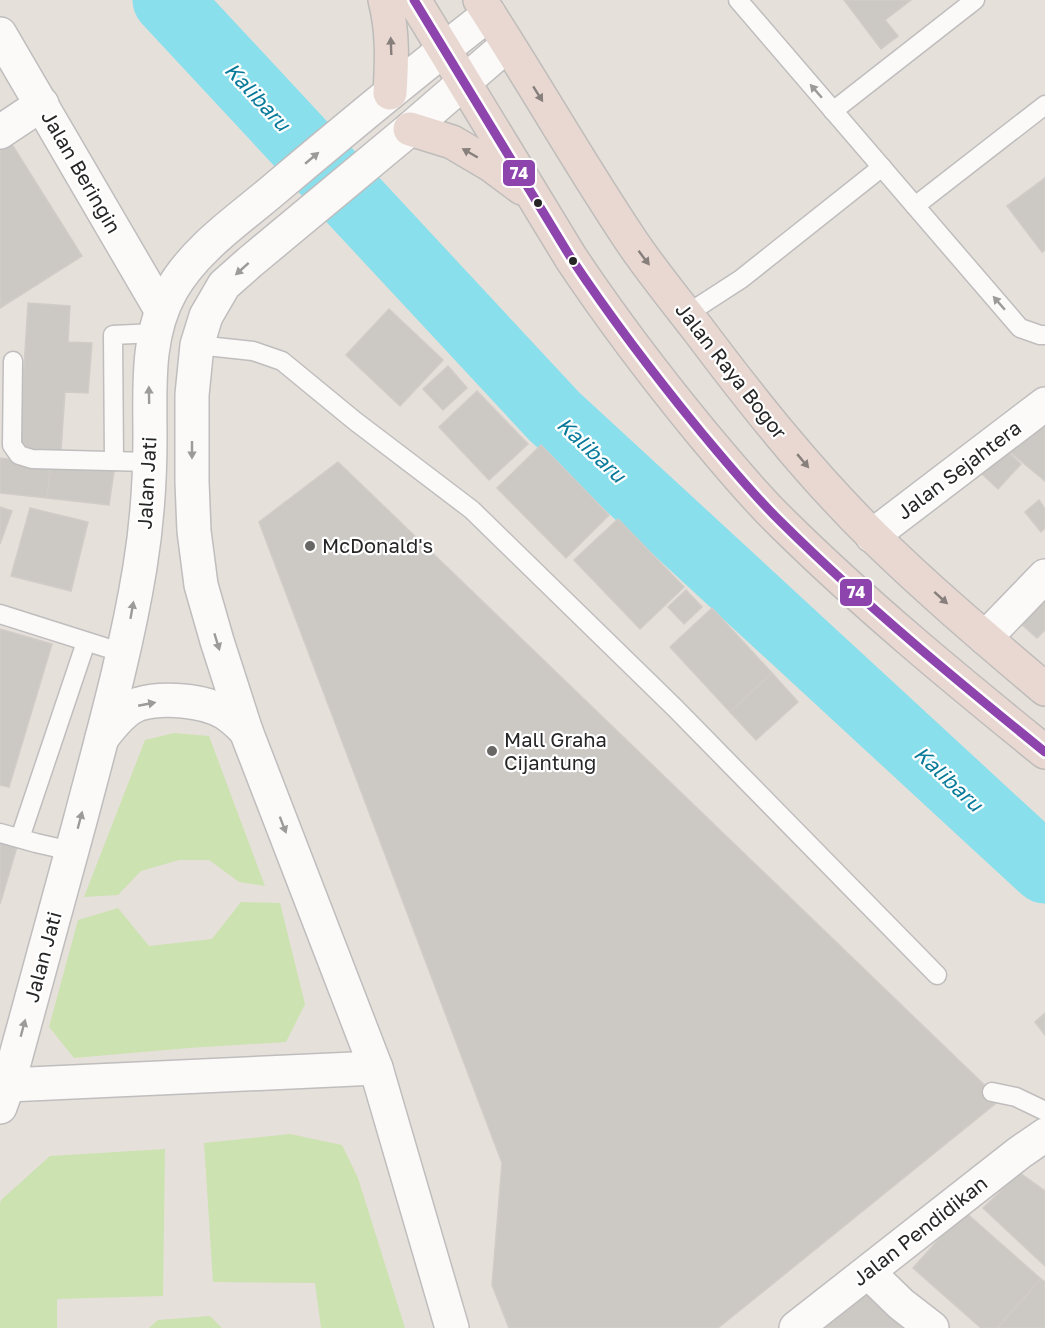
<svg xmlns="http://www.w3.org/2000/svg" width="1045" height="1328" font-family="'Golos Text',sans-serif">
<rect width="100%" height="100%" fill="#e6e0da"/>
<!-- green -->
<g fill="#cce2b1">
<polygon points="174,733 209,736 265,886 239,882 209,860 179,860 141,871 118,895 84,897 145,740"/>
<polygon points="241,902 280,903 305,1004 286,1042 189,1048 74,1058 49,1027 78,920 118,908 149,946 212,939"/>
<polygon points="290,1134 342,1145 358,1178 405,1328 321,1328 315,1283 213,1282 204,1143"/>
<polygon points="165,1149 163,1296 57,1299 57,1328 0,1328 0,1204 1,1200 50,1156"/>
<polygon points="210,1316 222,1328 149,1328 158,1320"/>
</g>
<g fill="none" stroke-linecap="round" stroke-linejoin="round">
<!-- river -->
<polyline stroke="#8adfec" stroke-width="69" points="167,0 554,416 1045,869"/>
</g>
<!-- building -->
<g fill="#ccc8c4" stroke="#d1ccc7" stroke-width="1.5">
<polygon points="844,0 911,0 885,20 898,36 881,49"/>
<polygon points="8,138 82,256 0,308 0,142"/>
<polygon points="1045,178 1045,250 1042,252 1007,206"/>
<polygon points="28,303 70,306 68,342 92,343 88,393 65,392 61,451 19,448"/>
<polygon points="389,309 443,360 400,406 346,355"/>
<polygon points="448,366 467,388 443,410 423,389"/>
<polygon points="477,391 528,444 489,480 439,427"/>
<polygon points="1036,418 1045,426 1045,481 1008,450"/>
<polygon points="541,445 609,515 566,558 497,488"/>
<polygon points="1004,448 1021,464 998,489 981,473"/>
<polygon points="0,458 51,464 47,498 0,493"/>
<polygon points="338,462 1000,1100 718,1328 509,1328 492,1285 502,1163 259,522"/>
<polygon points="51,464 114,471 109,505 47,498"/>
<polygon points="1039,500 1045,509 1045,528 1041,532 1025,512"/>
<polygon points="0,507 12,511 0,544"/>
<polygon points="30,508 88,522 71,591 11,576"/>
<polygon points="618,519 684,587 640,629 574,560"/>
<polygon points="1045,581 1045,630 1037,638 1013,617"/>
<polygon points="686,590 702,607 684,624 668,607"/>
<polygon points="712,608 772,673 730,712 670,647"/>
<polygon points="0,629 52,644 9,787 0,785"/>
<polygon points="772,673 798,702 756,740 730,712"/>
<polygon points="0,842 17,847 0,904"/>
<polygon points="1045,1013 1045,1035 1035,1022"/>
<polygon points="1020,1173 1045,1191 1045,1266 983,1208"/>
<polygon points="964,1211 1041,1279 997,1328 981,1328 913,1268"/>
<polygon points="870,1278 911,1328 813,1328"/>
<polygon points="1041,1279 1045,1282 1045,1328 997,1328"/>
</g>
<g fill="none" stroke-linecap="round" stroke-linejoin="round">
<defs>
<g id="lane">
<polyline points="738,0 1020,328 1040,335 1045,335"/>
<polyline points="833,111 975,0"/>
<polyline points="915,206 1045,105"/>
<polyline points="687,314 741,279 882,167"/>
<polyline points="197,345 253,351 282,361 355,421 472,510 675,708 937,975"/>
<polyline points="13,361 12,445 19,455 32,459 149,462"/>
<polyline points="114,461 113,335 155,333"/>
<polyline points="0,614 123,653"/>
<polyline points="0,833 36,843 71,851"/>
<polyline points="20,838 86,642"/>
<polyline points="992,1092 1016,1097 1045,1111"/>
</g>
<g id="street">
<polyline points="0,34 161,310"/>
<polyline points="0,132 42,104"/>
<polyline points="872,536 1045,404"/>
<polyline points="985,638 1045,576"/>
<polyline points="868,1272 901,1304 932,1328"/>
</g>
<g id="secondary">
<path d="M 102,738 C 111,726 124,709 139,704 C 163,697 204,700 225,713 C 233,718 240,725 246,731"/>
<polyline points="8,1085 376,1068"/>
<path d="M 0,1107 L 8,1085 C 32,997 56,909 80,821 C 102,737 126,653 140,567 C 147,524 150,480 150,437 C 150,387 146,336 171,291 C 195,248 240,219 277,187 C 347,128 417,70 489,14"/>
<polyline points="452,1328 376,1068 246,731 217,641 201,585 194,531 192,482 192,395 197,345 206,316 224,285 250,262 410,129 507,45"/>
<polyline points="796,1328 1019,1153 1045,1135"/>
</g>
<g id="highway">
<path d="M 385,0 C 393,31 392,61 390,93"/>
<path d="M 414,0 L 571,258 C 611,318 655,376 701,432 C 727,463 753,495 782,523 C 865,605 955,679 1045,752"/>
<path d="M 480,0 C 533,81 580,165 634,245 C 654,274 676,301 697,328 C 751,400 808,472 872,535 C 927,589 986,639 1045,689"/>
<polyline points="410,129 452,142 491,165 522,188"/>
</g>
</defs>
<!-- lane casing -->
<use href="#lane" stroke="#bfbdbd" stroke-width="21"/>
<!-- street casing -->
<use href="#street" stroke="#bfbdbd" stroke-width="36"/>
<!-- secondary casing -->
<use href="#secondary" stroke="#bfbdbd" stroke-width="36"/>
<!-- highway casing -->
<use href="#highway" stroke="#bebcba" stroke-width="36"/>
<!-- lane -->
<use href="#lane" stroke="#fbfaf9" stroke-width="18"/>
<!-- street -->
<use href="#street" stroke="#fbfaf9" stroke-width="33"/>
<!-- secondary -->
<use href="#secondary" stroke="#fbfaf9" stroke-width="33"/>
<!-- highway -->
<use href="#highway" stroke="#e8d8d1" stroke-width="33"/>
<defs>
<path id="bus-1" d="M 414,0 L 571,258 C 611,318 655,376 701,432 C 727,463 753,495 782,523 C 865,605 955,679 1045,752"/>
</defs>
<!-- bus-1 casing -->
<use href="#bus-1" stroke="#fff" stroke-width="14"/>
<!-- bus-1 -->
<use href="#bus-1" stroke="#8e44ad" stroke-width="9"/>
</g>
<!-- one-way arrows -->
<defs><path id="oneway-solid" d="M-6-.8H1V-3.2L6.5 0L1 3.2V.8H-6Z" transform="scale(1.5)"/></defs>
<g fill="#877f7c">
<use href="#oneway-solid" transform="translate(391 46) rotate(-92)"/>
<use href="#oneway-solid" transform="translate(538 94) rotate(58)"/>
<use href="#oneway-solid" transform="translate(470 153) rotate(-150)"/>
<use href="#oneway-solid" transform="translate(644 258) rotate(53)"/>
<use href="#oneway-solid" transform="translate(803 461) rotate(50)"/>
<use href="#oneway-solid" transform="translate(941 598) rotate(42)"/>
</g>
<g fill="#9b9b9a">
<use href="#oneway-solid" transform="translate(816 91) rotate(-131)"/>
<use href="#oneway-solid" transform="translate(312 158) rotate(-40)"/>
<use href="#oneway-solid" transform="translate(242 269) rotate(138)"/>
<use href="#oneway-solid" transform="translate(999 303) rotate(-131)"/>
<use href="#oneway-solid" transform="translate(149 395) rotate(-91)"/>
<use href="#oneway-solid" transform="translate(192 450) rotate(90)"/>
<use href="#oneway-solid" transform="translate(132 610) rotate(-80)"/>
<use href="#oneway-solid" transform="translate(217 642) rotate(73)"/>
<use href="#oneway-solid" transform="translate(147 704) rotate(-11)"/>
<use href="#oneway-solid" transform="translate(80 820) rotate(-75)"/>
<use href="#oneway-solid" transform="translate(283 825) rotate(69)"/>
<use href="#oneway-solid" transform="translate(23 1028) rotate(-75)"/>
</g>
<!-- markers -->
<g fill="#262626" stroke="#fff" stroke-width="2">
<circle cx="538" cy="203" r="5"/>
<circle cx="573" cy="261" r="5"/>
</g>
<g fill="#696765" stroke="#fff" stroke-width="2">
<circle cx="310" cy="546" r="6"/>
<circle cx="492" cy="751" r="6"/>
</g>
<g text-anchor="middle" stroke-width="4.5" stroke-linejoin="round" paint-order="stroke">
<!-- street labels -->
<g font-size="20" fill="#262626" stroke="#fff">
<text transform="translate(81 172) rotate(60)" y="7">Jalan Beringin</text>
<text transform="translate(731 371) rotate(52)" y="7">Jalan Raya Bogor</text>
<text transform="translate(959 470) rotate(-37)" y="7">Jalan Sejahtera</text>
<text transform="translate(147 483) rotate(-87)" y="7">Jalan Jati</text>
<text transform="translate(43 957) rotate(-75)" y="7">Jalan Jati</text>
<text transform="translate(920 1231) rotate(-38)" y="7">Jalan Pendidikan</text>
</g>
<!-- poi labels -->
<g font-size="20" fill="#262626" stroke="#fff" text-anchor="start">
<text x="322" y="553">McDonald's</text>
<text x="504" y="747">Mall Graha<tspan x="504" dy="23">Cijantung</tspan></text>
</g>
<!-- water labels -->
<g font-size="21" font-style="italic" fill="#077999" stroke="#fff">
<text transform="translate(257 97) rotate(47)" y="7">Kalibaru</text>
<text transform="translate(591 450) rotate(43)" y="7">Kalibaru</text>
<text transform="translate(948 779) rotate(43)" y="7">Kalibaru</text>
</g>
</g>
<g stroke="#fff" stroke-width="2">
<rect x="502" y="159" width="34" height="28" rx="6" fill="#8e44ad"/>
<rect x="839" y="578" width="34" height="29" rx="6" fill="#8e44ad"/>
</g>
<g font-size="16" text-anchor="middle" font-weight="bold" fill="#fff">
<text x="519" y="179">74</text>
<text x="856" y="598">74</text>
</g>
</svg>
